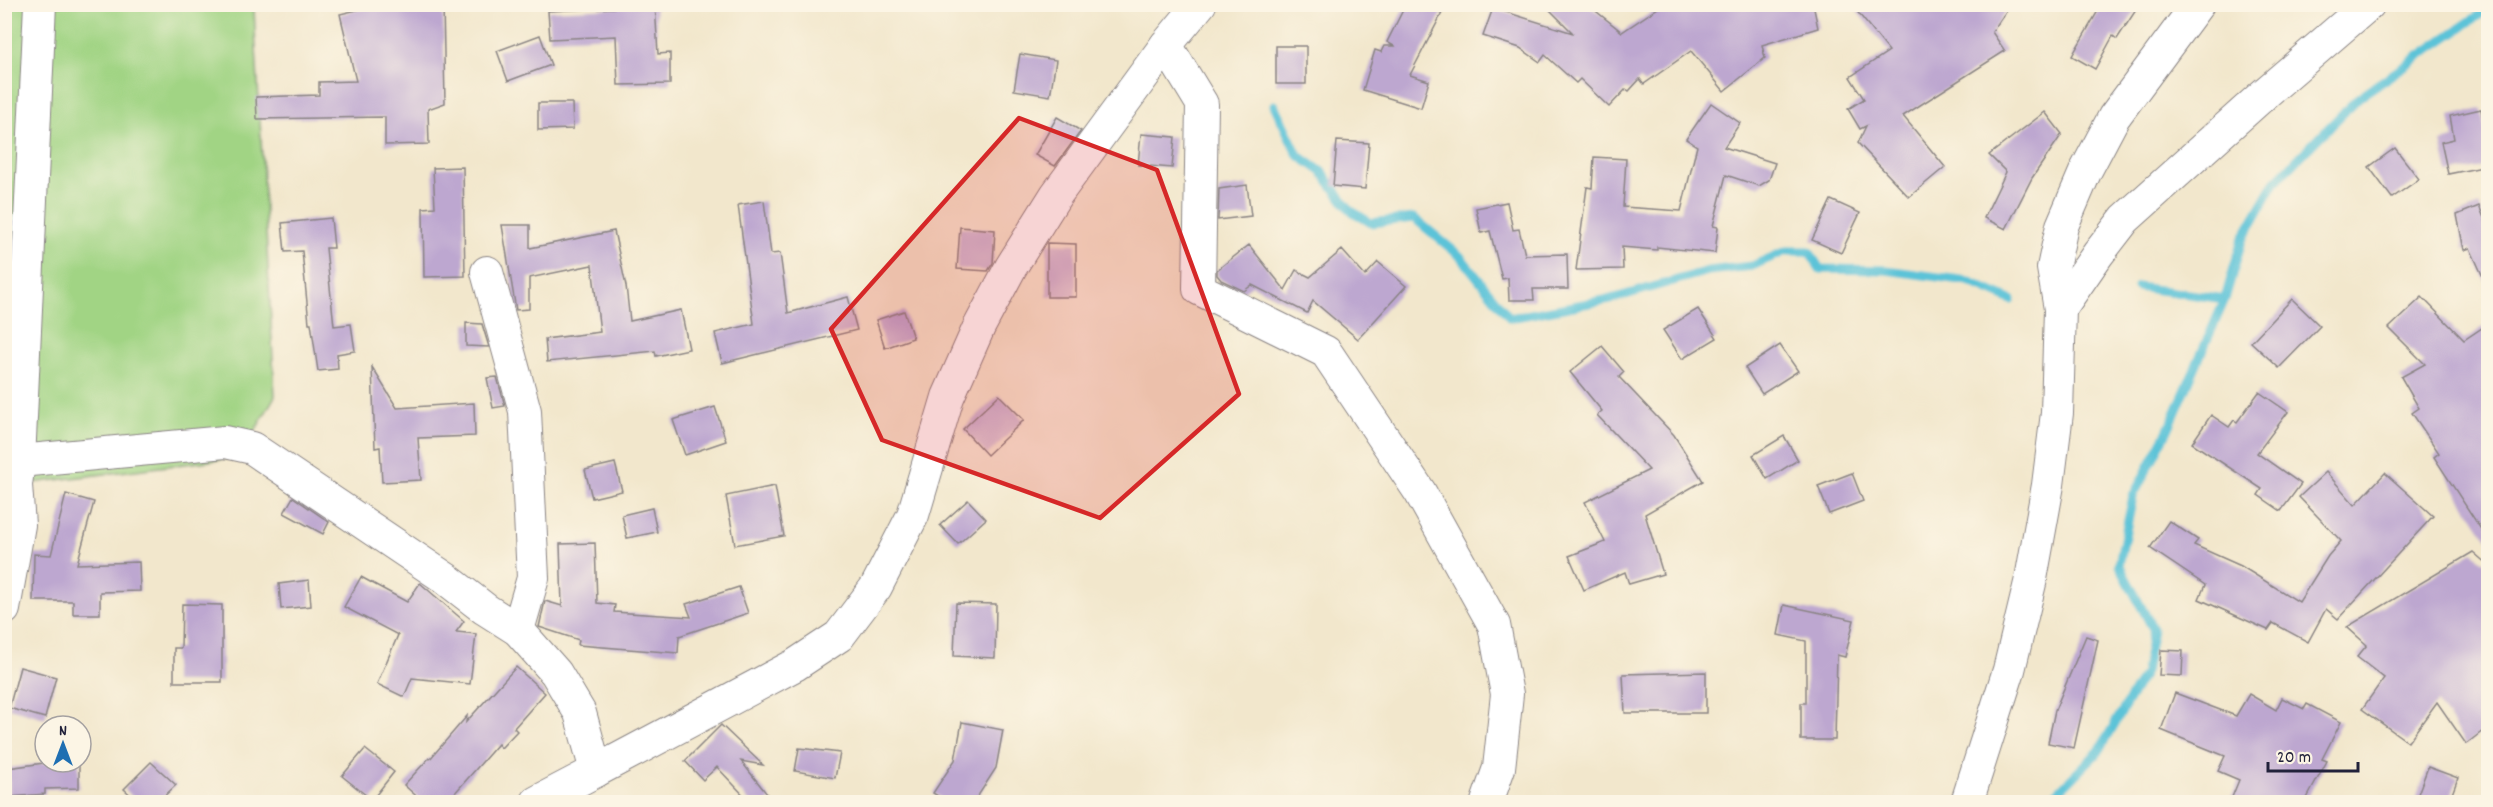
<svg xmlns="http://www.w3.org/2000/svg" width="2493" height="807" font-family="Dekko,sans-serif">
<rect width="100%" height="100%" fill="#fcf5e5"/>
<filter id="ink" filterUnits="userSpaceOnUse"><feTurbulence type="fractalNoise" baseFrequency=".0167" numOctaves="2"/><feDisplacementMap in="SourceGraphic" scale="12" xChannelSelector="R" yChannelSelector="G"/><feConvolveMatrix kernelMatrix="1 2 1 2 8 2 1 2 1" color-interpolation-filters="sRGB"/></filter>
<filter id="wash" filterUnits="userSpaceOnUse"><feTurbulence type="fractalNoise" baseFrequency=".008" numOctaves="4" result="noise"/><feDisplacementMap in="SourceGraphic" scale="24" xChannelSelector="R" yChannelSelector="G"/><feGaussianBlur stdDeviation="1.35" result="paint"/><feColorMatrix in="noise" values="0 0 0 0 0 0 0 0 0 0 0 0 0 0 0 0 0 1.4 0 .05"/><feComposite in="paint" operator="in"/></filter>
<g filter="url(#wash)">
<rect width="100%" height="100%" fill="#f2e7cc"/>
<!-- green -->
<polygon fill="#a1d484" stroke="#627b60" stroke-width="1.5" points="251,4 254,10 275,396 240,457 16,485 5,483 4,5"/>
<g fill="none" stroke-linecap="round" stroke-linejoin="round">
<!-- stream -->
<g stroke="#5bc3d8" stroke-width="9">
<polyline points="1274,105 1298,155 1322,172 1350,210 1371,223 1414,218 1460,256 1510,318 1615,298 1708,271 1752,266 1786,251 1809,251 1820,269 1886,270 1968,281 2011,300"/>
<polyline points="2137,287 2225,299"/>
<polyline points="2048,802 2099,751 2145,672 2153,629 2119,565 2133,496 2167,432 2225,299 2242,240 2275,182 2359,97 2488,9"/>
</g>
</g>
<g id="blocks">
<!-- building -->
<g fill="#bda7d0">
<polygon points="382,4 443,4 445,103 428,109 429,144 385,145 385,117 257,119 256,97 319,95 319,82 356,81 340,14"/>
<polygon points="614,4 655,4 658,54 670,53 670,84 618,85 616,36 550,39 548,11 614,8"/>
<polygon points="1406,4 1427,4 1442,13 1410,75 1429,81 1421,108 1363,90 1375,50 1381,52 1384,46 1394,46 1387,42"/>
<polygon points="1544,4 1587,4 1622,32 1664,4 1813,4 1818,28 1762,45 1765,58 1724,91 1691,51 1644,84 1640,79 1629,91 1626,89 1609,107 1580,79 1576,83 1545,55 1540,62 1520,48 1483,36 1493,8 1573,33"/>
<polygon points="1851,4 2011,4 1992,32 2005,51 1903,116 1945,167 1909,197 1858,143 1866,126 1860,129 1848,109 1864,99 1850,77 1889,51"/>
<polygon points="2102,4 2140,4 2117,39 2113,36 2095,69 2072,56"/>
<polygon points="540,35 551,65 508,81 497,51"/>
<rect x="1276" y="46" width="30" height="38"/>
<polygon points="1020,54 1056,60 1050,96 1014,90"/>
<polygon points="538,103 572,103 573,129 538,130"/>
<polygon points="1711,103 1740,123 1724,147 1775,163 1769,180 1759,186 1726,175 1713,226 1718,227 1715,253 1657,247 1657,250 1622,247 1623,269 1576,270 1587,187 1592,188 1594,157 1626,159 1623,207 1681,211 1697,146 1686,139"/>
<polygon points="2481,109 2488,144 2488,166 2448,174 2441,142 2454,139 2450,116"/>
<polygon points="2045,112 2062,134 2032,178 2006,229 1984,218 2006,172 1989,155"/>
<polygon points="1057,117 1081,131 1055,166 1035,155"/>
<polygon points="1141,134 1175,137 1172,168 1138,165"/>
<polygon points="1337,141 1369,143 1365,189 1333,186"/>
<polygon points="2395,148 2419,179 2392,198 2369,167"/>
<polygon points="463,167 465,276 424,277 423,208 435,207 433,168"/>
<polygon points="1247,185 1251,216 1218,220 1219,189"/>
<polygon points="1831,200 1860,213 1841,253 1812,240"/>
<polygon points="764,201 771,254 780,253 788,313 848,297 857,330 722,363 715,333 754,324 738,205"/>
<polygon points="1507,202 1513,230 1519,229 1525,255 1567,254 1568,289 1533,289 1534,300 1509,300 1508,278 1502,279 1490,231 1481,233 1476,208"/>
<polygon points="2479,206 2488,227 2488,288 2470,248 2464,250 2457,215"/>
<polygon points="331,218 334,248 326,248 334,326 351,324 355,351 337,354 338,369 318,371 311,323 309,323 302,251 285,252 282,223"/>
<polygon points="502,225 530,225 530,248 614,231 626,286 630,321 681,310 689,349 656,356 655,351 547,362 545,339 600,332 592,265 529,278 529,309 516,310"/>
<polygon points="960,227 995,230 993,263 988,271 957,269"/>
<polygon points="1047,243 1076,244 1076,297 1047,297"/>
<polygon points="1249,245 1285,290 1296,270 1310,277 1342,250 1365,276 1378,262 1406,286 1358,339 1313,301 1307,313 1252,285 1244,291 1221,280 1217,275 1217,270"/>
<polygon points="2422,297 2464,340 2488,324 2488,540 2434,457 2439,453 2412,413 2419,408 2401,377 2425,364 2389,328"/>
<polygon points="2292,299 2320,326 2279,368 2251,342"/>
<polygon points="1698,309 1717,338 1682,359 1663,330"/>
<polygon points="904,311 913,338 885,348 876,320"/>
<polygon points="466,323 482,324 489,347 466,346"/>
<polygon points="1780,345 1798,371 1762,394 1745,368"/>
<polygon points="1602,346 1624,372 1619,377 1674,435 1703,481 1645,514 1663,574 1629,584 1625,572 1584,590 1569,556 1605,542 1585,502 1649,470 1597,415 1602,411 1570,372"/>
<polygon points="372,367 397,408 474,403 475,436 418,438 421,480 382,482 380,447 375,448"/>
<polygon points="497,377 505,406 493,408 487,378"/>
<polygon points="2259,392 2288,412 2257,453 2301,484 2281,511 2258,495 2262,489 2192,443 2211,415 2229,427 2234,420 2237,422"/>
<polygon points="999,395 1024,420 987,455 963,429"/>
<polygon points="715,407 726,441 685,455 673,420"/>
<polygon points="1784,436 1798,460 1767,479 1753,455"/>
<polygon points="615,463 622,491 592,498 585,470"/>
<polygon points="2326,472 2355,505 2385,473 2433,516 2338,619 2326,609 2308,642 2273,623 2268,630 2199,599 2205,585 2150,548 2169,521 2198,540 2194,545 2241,566 2299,602 2328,556 2341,541 2299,497"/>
<polygon points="1852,473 1863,501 1829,514 1818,486"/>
<polygon points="775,486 784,536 735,545 726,496"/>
<polygon points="66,494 94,502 77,564 139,562 140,591 100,592 100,614 73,614 73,601 33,601 34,554 51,555"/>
<polygon points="293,497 329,522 323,534 284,513"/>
<polygon points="968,500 986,519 958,544 940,525"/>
<polygon points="652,508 657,532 627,538 622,515"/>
<polygon points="595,543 597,603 615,605 614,612 691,617 686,604 739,587 748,613 679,636 678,653 578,645 579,640 539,627 545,601 562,606 560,544"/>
<polygon points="2473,552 2488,565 2488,727 2466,744 2437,702 2408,742 2362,709 2384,678 2357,657 2367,645 2347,627"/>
<polygon points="361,577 407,602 420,583 464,621 456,632 476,634 470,684 412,678 404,697 377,684 398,635 344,607"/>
<polygon points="309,580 311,606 281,609 279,584"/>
<polygon points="956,603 996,604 995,658 954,656"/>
<polygon points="182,604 222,605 222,682 174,682 174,648 181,648"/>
<polygon points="1784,605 1854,620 1845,657 1837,655 1835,740 1801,740 1801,703 1806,703 1806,641 1778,635"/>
<polygon points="2086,636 2098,640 2074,748 2048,743 2055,710"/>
<polygon points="2161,650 2183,651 2182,676 2159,675"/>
<polygon points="20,667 56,677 45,718 9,708"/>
<polygon points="516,667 545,693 514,728 517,731 501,748 498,744 447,802 423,802 404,785 429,758 430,759 467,716 466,722"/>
<polygon points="1706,672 1706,713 1625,713 1623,674"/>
<polygon points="2175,693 2236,716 2249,694 2276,710 2282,698 2304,709 2307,704 2341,722 2322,759 2327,761 2305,802 2230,802 2239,780 2218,771 2225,756 2161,730"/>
<polygon points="962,722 1003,730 996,768 974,802 947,802 933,793 955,760"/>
<polygon points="721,725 763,765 741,761 771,799 767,802 750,802 717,767 703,780 685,761"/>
<polygon points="799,748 840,753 835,778 795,771"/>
<polygon points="365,749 394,772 372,800 342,776"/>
<polygon points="51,762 79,762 79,788 45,789 45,794 10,797 8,768"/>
<polygon points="151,762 176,785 158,802 138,802 124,789"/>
<polygon points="2428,767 2458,778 2449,802 2415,802"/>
</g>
</g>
</g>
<g filter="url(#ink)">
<use href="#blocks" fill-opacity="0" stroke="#8a8484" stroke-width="1.5"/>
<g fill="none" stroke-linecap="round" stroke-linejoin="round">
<defs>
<g id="street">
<polyline points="1166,45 1202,104 1199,289 1326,352 1420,492 1494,625 1507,694 1499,768 1487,802"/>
<polyline points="487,272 525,411 533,578 518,630"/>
<polyline points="2060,309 2098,254 2125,219 2262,96 2369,4"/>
<polyline points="19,461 225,442 252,448 445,578 485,609 518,630 556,673 580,713 596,771 795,665 839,636 876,587 913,515 948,397 979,327 1011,267 1056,195 1166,45 1200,4"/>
<polyline points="4,609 19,525 16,485 19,461 40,4"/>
<polyline points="537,802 596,771"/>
<polyline points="1967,802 2009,670 2031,579 2048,485 2057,413 2060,309 2053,268 2062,226 2086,170 2114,117 2198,4"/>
</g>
</defs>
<!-- street casing -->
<use href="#street" stroke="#8a8484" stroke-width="34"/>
<!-- street -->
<use href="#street" stroke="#fff" stroke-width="32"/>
</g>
</g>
<!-- marked area -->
<path fill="#d62828" fill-opacity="0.2" stroke="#d62828" stroke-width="4.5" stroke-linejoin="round" d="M 1019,118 L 1157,170 L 1239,394 L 1100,518 L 882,440 L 831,329 Z"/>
<!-- margin -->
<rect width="2493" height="807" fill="none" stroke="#fcf5e5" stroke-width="24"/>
<!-- north arrow -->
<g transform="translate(63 744)"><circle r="28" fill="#fcf5e5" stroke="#a5a1a1" stroke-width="1.5"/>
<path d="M0-4.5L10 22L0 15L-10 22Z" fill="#1f6fb2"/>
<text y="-9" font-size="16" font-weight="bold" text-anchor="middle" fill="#22223b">N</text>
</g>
<!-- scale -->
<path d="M2268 762v9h90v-9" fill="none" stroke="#22223b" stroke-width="3"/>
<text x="2277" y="762" font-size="18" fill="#22223b" stroke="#fcf5e5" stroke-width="4.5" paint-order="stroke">20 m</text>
</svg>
